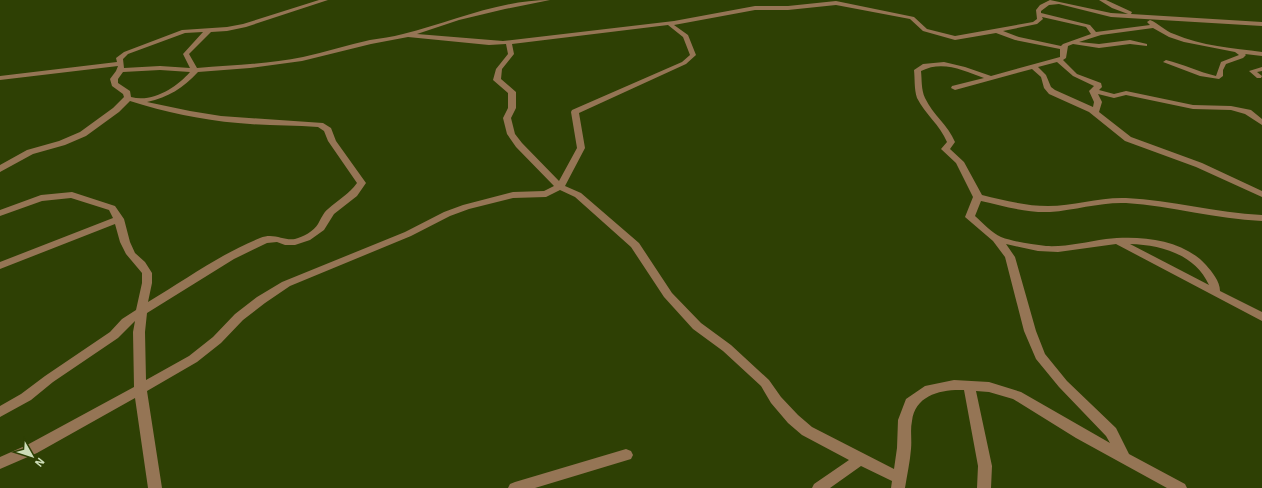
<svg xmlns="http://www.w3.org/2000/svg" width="1262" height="488" font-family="'IBM Plex Sans',sans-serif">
<rect width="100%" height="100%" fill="#2e4004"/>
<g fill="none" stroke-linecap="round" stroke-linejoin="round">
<!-- minor -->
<g fill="#957555" fill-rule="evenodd">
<path d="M 319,0 L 328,0 L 246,27 L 227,31 L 211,32 L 189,54 L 197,68 C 232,65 268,64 303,57 C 325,52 348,45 370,40 C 381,38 392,37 403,34 C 452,22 499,0 550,0 L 505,9 L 459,20 L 417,34 L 503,41 L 674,21 L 755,6 L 788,6 L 836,1 L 914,17 L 927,29 L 955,36 L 1033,22 L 1037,19 L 1036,10 L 1040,5 L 1050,0 L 1111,13 L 1128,14 L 1112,8 L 1099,0 L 1106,0 L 1132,12 L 1131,14 L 1262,22 L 1262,26 L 1111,17 L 1059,4 L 1049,5 L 1041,11 L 1041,13 L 1090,25 L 1096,32 L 1150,25 L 1147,22 L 1150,20 C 1158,23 1165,31 1174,34 C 1201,46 1233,48 1262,52 L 1262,56 L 1245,54 L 1246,55 L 1243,58 L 1226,64 L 1223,70 L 1223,76 L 1219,79 L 1200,76 L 1163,62 L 1166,60 C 1183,64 1199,72 1216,76 L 1221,62 L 1239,55 L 1235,52 L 1184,42 L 1169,37 L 1153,28 L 1101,35 L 1079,42 L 1099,44 L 1130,40 L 1147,44 L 1147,46 L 1130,44 L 1099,48 L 1073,44 L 1068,46 L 1066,58 L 1063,60 L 1077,74 L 1101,83 L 1102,87 L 1099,90 L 1114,94 L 1126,91 L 1193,105 L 1231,106 L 1251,110 L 1262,119 L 1262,125 L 1245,114 L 1231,110 L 1193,109 L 1126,95 L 1114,98 L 1098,94 L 1102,102 L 1099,112 L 1131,137 L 1202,163 L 1262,191 L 1262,197 L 1196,167 L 1125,141 L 1089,112 L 1049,94 L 1044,88 L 1041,77 L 1032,69 L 955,90 L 951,88 L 952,86 L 984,78 C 963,70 942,60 921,71 C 922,80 921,89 925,98 C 933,115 948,125 955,142 L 950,149 L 964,162 L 982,195 C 1003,200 1025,206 1048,206 C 1074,206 1100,197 1126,198 C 1172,200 1216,213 1262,215 L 1262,221 C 1216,219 1172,206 1126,203 C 1100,202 1076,210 1050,212 C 1027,213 1003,206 981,201 L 975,216 C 983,223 992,233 1001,237 C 1014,242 1032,244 1046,246 C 1067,247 1086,242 1106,239 C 1139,235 1183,239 1206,265 C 1212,272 1220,281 1220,291 L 1262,312 L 1262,321 L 1116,244 L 1058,252 L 1038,251 L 1006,244 L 1015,257 L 1036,331 L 1045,354 L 1067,381 L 1116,428 L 1129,454 L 1185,484 L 1187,488 L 1167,488 L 1076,438 L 1013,399 L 989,392 L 976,391 L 992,466 L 991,488 L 977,488 L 978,466 L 964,390 C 941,389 915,395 912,421 C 910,430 912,439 911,449 C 910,462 907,475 905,488 L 891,488 L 892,481 L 861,466 L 830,488 L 812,488 L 814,484 L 849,460 L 802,435 L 788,423 L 771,403 L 761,386 L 723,351 L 693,329 L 664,297 L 631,247 L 575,197 L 560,190 L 546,197 L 513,198 L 469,209 L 450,216 L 411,236 L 290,286 L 265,303 L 243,320 L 221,343 L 197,362 L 147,391 L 162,488 L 148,488 L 135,398 L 37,453 L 0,469 L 0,457 L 27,445 L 134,387 L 133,332 L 135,321 L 118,338 L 53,382 L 31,400 L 0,417 L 0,406 L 21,394 L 45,376 L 110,332 L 122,319 L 136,310 L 142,283 L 142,273 L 126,254 L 120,242 L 115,224 L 0,269 L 0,262 L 113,218 L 109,210 L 71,198 L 42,201 L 0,216 L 0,210 L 41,195 L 72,192 L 115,206 L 124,219 L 130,242 L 135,253 L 145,262 L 152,273 L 152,283 L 148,302 C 185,280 220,254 260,238 C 274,232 283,241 295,239 C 303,237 314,231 318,224 C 321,219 323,213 328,209 C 338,200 349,194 357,183 L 328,141 L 324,131 L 318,127 C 291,125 265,126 238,123 C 201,120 165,112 130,101 L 119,112 L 86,136 L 65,145 L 33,154 L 0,172 L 0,165 L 27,150 L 59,141 L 80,132 L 113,108 L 124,97 L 123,94 L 112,86 L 110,79 L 116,71 L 118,66 L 0,80 L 0,76 L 117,62 L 116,58 L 124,52 L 182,30 L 227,27 L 243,24 ZM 836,5 L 910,19 L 923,31 L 955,40 L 996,33 L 1015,40 L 1060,49 L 1060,57 L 991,76 L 965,67 L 944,62 L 923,64 L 914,70 C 915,79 914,89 917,98 C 925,114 940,125 947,142 L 941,149 L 956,163 L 973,197 L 965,217 L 993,241 L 1005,257 L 1024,331 L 1036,359 L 1059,387 L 1106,436 L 1110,443 L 1021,392 L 989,382 L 954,380 L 925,386 L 906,399 L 898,420 L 897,448 L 894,469 L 812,427 L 798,415 L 781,397 L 769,380 L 731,345 L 701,323 L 672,293 L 639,243 L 581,193 L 565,186 L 585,148 L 579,113 L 686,64 L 696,55 L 688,35 L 674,25 L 755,10 L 788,10 ZM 1042,17 L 1086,27 L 1091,34 L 1063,44 L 1061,46 L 1019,37 L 1003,31 L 1037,24 L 1043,19 ZM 668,25 L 683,37 L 690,55 L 682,62 L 572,110 L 571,112 L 577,148 L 559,181 L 522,143 L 515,134 L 511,118 L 516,108 L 516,92 L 501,79 L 502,69 L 514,54 L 512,44 ZM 203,32 L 183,54 L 190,68 L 160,66 L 124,68 L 123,59 L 128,54 L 185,33 ZM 408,37 L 489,45 L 506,44 L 508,54 L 496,69 L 493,80 L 508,93 L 508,108 L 503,118 L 507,134 L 516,147 L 554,186 L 544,191 L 513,192 L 463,205 L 444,212 L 405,232 L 282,282 L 257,297 L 235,314 L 213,337 L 189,356 L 146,380 L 145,332 L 147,313 L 234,259 L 267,243 L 277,242 L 285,245 L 295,245 L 310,240 L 324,230 L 334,214 L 357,196 L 366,183 L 336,141 L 331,128 L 323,123 L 221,116 L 190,111 L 147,102 C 169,97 183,88 198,72 L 250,68 L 302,61 L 371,44 ZM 1057,62 L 1073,76 L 1094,86 L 1089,91 L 1094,102 L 1093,107 L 1055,90 L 1051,87 L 1046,75 L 1038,67 ZM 160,70 L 190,72 C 177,87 153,103 131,97 L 130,91 L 118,83 L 118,79 L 123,72 ZM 1130,244 C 1161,245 1195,254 1209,285 Z"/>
<polygon points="1262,67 1262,71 1257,72 1262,76 1261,78 1257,78 1249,71"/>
<polygon points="626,449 631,451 633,455 631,459 535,488 508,488 510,484 515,482"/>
</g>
</g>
<!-- north arrow -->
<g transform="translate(32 456) rotate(129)" stroke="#2e4004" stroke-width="3" paint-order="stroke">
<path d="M0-3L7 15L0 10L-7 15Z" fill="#cdddb8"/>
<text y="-6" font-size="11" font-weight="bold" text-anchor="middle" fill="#cdddb8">N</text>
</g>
</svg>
